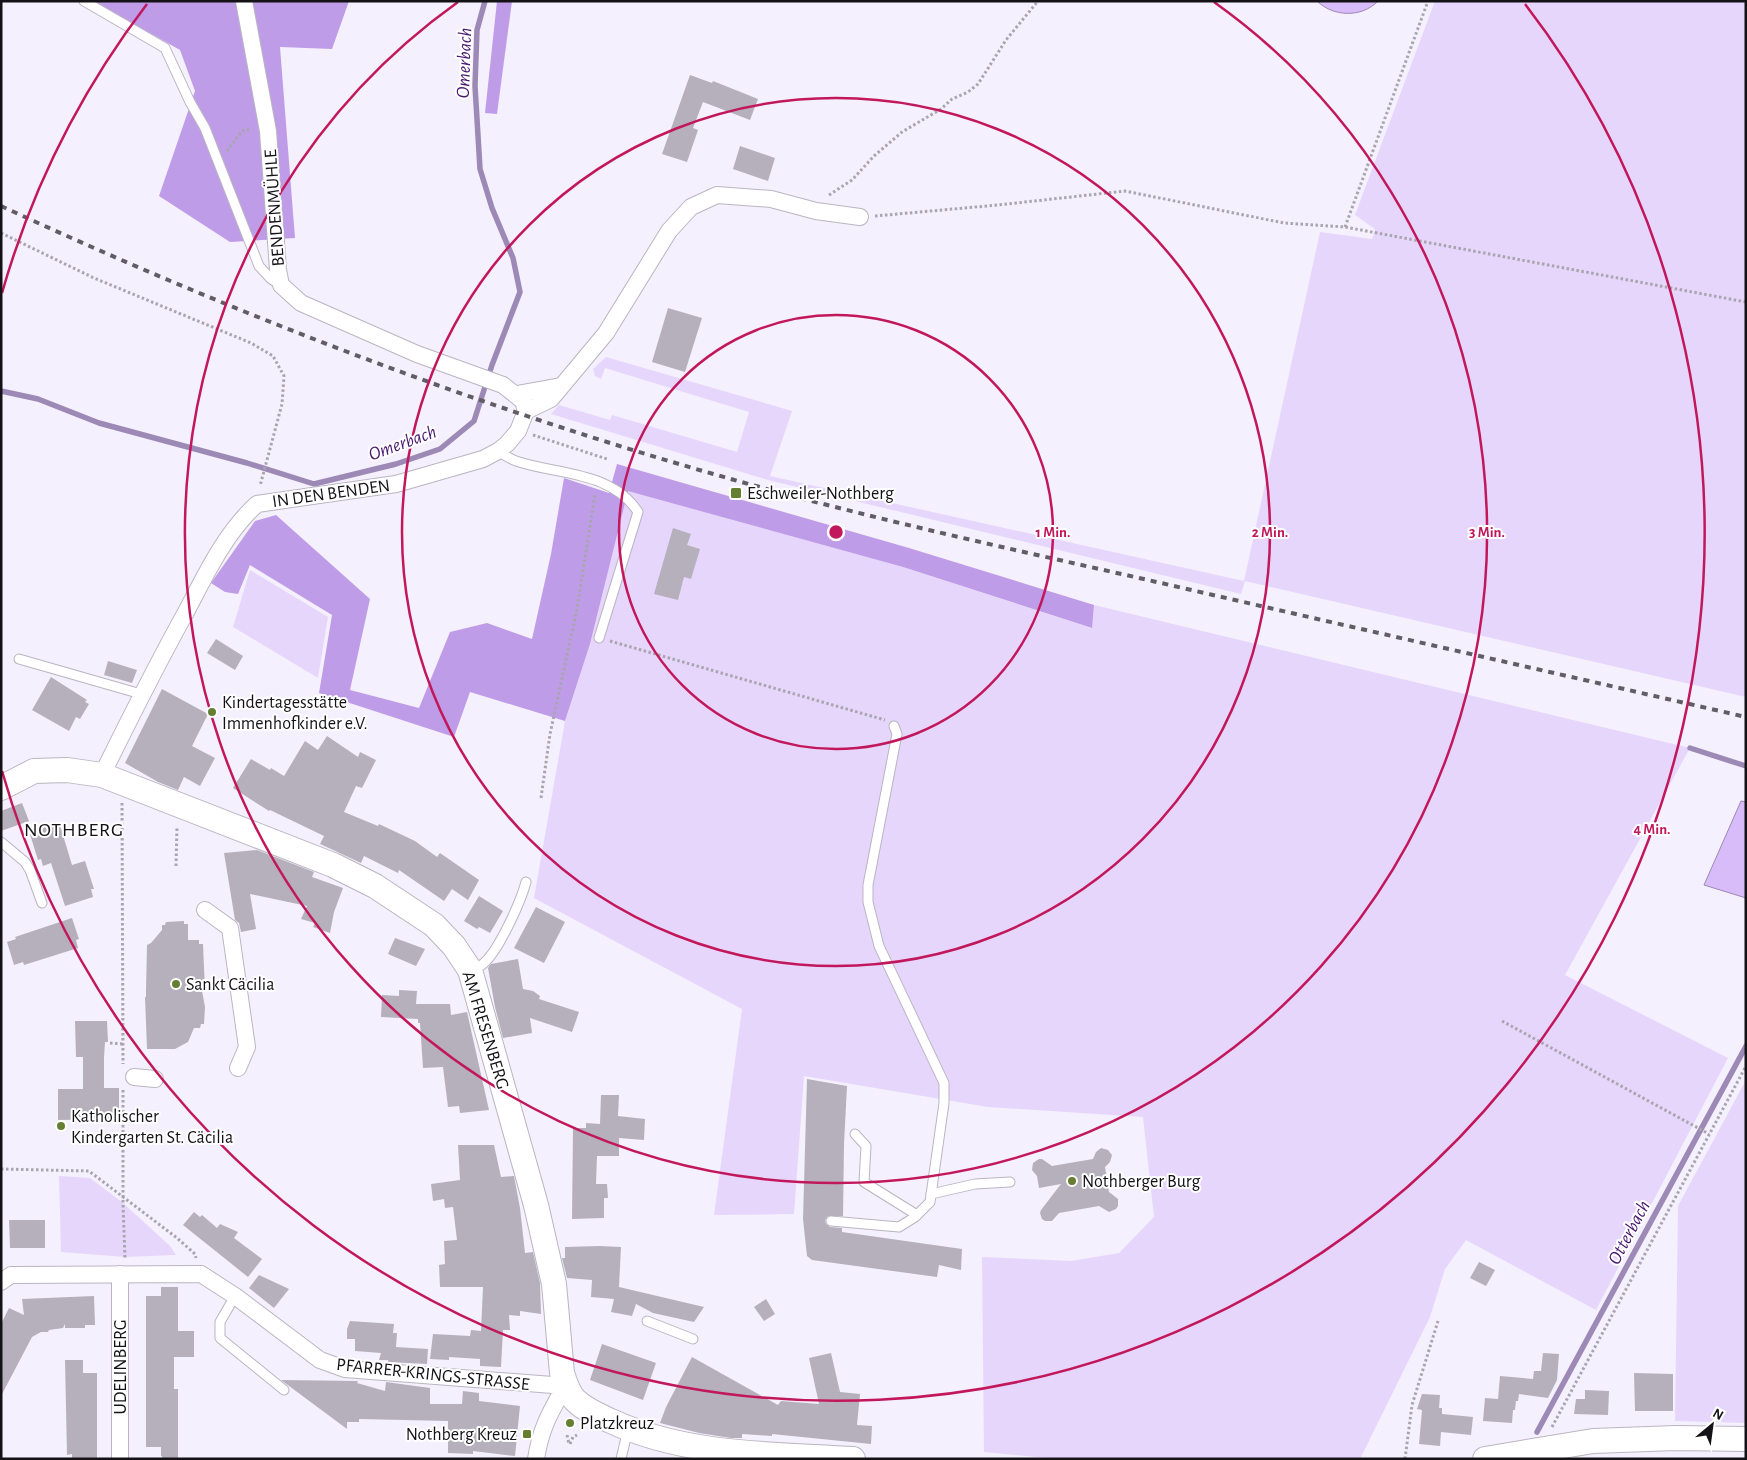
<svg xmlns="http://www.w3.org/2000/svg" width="1747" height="1460" font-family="'Alegreya Sans',sans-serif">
<rect width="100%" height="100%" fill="#f5f0fd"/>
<!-- green -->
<g fill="#e6d6fc">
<polygon points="1435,1 1746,1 1746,697 1245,581 1241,594 768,480 551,414 559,405 610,420 612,415 737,452 749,412 605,368 601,379 595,376 593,369 606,357 792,411 770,476 1244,581 1320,232 1372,239 1375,229 1355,215"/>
<polygon points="628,490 903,567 1091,628 1094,605 1690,748 1565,975 1728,1058 1596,1310 1466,1240 1445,1269 1430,1317 1360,1459 1057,1459 984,1452 982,1257 1071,1261 1119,1253 1154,1217 1143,1117 988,1107 804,1076 794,1214 714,1215 742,1009 534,898 565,721 590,644"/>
<polygon points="250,570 328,617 318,678 233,627"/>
<polygon points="1746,1080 1746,1423 1675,1421 1678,1206"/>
<polygon points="59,1176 90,1178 123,1203 170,1246 176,1255 125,1257 61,1252"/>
</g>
<!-- forest -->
<g fill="#bf9ce7">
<polygon points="93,1 349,1 332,49 280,47 295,238 230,242 159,196 195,91 180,50"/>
<polygon points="497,1 512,1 497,114 485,113"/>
<polygon points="617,464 909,548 1094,605 1092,628 903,567 628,491 590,644 565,721 470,692 454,737 319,693 332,615 250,565 238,594 225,592 211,583 255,521 276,515 370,599 350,690 419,708 450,632 487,623 532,639 551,554 564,478 609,493"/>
</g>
<!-- water -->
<g fill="#d7bcf9" stroke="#9c89b5">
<path d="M 1317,1 L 1378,1 C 1362,18 1333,17 1317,1 Z"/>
<polygon points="1741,801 1746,802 1746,898 1704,885"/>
</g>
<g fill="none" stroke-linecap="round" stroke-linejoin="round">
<!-- stream -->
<g stroke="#9c89b5" stroke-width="5.5">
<polyline points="1,391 38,399 99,423 247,463 314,484 396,464 440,449 474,421 492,365 520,292 513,258 492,208 480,169 475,86 477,30 485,1"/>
<polyline points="1690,748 1746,766"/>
<polyline points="1537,1432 1746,1046"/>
</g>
</g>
<!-- building -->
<g fill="#b5b0bc">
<polygon points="690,75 712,83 713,81 758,99 750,120 703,102 693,128 698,130 687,162 662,154"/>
<polygon points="740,146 775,158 768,181 733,169"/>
<polygon points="668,308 702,318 685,372 652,362"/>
<polygon points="673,528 691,534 687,545 700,549 691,579 684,577 678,600 654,594"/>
<polygon points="216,639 243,656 235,670 207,653"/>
<polygon points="108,661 137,670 132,683 104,675"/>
<polygon points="51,677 87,700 85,702 89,704 80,719 76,717 69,731 32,710"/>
<polygon points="162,689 208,714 192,746 215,758 200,786 184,777 178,790 158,782 125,763"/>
<polygon points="327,736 358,757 360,752 376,760 362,788 356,786 344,812 378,826 379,824 415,841 437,857 440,853 479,880 468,900 452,889 444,901 399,870 398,873 364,856 361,863 331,849 320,844 324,836 270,810 269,811 233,788 251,759 270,770 271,768 284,776 305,741 318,750"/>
<polygon points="22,803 29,821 1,831 1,811"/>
<polygon points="59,822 72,865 85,861 94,889 91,889 93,897 65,906 51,863 43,866 41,859 38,860 29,831"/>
<polygon points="257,850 314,872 312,877 343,888 334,912 330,933 313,927 315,923 301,919 307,906 250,894 256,929 241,932 239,923 235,920 224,853"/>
<polygon points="479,896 503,911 490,933 479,927 477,929 464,921"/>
<polygon points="536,907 565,922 544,963 514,948"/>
<polygon points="72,918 79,939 76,940 78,948 24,965 23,962 14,965 7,942 16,939 15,937"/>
<polygon points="184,921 184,924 188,924 188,940 199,940 199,944 203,944 205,991 202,991 205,1007 204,1024 201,1024 200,1028 194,1028 188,1042 175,1049 147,1049 145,997 146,997 146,990 147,945 151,943 162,930 162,925 165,925 166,922"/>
<polygon points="395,938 425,949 416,966 388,954"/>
<polygon points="518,959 523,989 533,991 540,996 539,999 579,1012 572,1032 530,1018 532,1033 503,1038 495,1007 488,968 491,964"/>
<polygon points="399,990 417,991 416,1004 450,1004 451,1015 467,1012 489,1110 460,1113 459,1106 448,1107 443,1067 423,1068 420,1023 418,1023 418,1019 381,1017 382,995 399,996"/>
<polygon points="75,1021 107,1021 108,1042 105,1042 104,1058 104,1088 119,1088 119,1119 58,1120 58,1089 83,1089 83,1057 76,1057"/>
<polygon points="807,1079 847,1086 844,1144 843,1216 828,1216 825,1220 826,1224 830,1227 842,1228 842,1232 962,1249 961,1270 939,1265 937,1277 812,1260 807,1256 803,1219"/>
<polygon points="601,1095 619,1095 618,1116 645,1119 644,1140 619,1138 619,1156 597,1156 596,1184 607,1184 608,1198 604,1198 604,1218 572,1219 573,1128 586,1128 586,1123 600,1124"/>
<polygon points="458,1145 494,1145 501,1177 514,1176 520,1208 525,1253 533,1252 540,1283 541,1314 520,1311 520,1316 509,1315 510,1330 503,1330 501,1367 480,1366 480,1359 449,1357 449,1360 430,1359 433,1334 470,1336 471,1330 481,1331 483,1287 440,1287 439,1265 445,1264 444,1241 457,1240 453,1207 445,1208 444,1199 433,1201 431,1184 460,1180"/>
<polygon points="1101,1148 1108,1150 1112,1155 1110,1162 1105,1167 1109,1192 1118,1199 1118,1206 1116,1209 1109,1212 1099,1206 1059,1213 1052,1221 1045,1221 1042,1219 1040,1213 1041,1210 1061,1184 1039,1188 1037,1176 1032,1170 1033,1163 1039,1159 1042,1159 1052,1166 1093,1159 1096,1152"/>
<polygon points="194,1212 200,1217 202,1215 217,1228 220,1224 238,1232 234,1238 262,1259 248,1277 183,1225"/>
<polygon points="9,1220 45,1220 45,1248 10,1248"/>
<polygon points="599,1246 621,1247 619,1287 704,1307 694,1322 653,1313 636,1304 632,1316 611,1312 614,1299 591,1297 592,1280 567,1278 562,1258 565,1258 565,1247"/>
<polygon points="1479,1262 1495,1270 1486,1286 1470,1278"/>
<polygon points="259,1275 289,1289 274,1308 249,1288"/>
<polygon points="161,1287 178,1287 178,1331 194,1331 194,1357 174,1357 174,1389 178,1389 178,1459 162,1459 162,1456 161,1456 161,1447 146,1447 146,1296 161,1296"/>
<polygon points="94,1296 95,1325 85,1325 85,1328 65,1328 65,1324 63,1328 49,1330 48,1332 41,1332 32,1337 1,1396 1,1324 9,1308 24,1315 22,1299"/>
<polygon points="766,1299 775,1314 764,1321 754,1307"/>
<polygon points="350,1321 394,1324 393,1333 397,1333 396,1347 428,1349 427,1364 388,1362 388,1360 379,1360 381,1353 355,1351 355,1339 347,1339 347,1329"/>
<polygon points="602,1344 656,1363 643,1400 590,1380"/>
<polygon points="831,1353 840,1392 860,1394 857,1425 872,1426 871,1444 772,1434 772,1436 742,1434 742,1438 731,1438 699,1433 660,1423 666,1407 692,1357 778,1405 781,1401 819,1404 809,1358"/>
<polygon points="1543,1353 1559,1354 1557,1380 1548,1398 1519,1394 1518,1401 1516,1401 1515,1410 1513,1410 1512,1423 1483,1421 1485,1398 1498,1399 1500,1376 1533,1379 1534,1371 1541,1371"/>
<polygon points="65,1360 83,1360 83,1373 97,1373 97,1459 72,1459 72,1454 67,1455"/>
<polygon points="1634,1373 1673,1374 1673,1411 1635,1411"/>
<polygon points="281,1380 358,1381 357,1383 385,1391 386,1382 430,1388 430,1404 462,1404 463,1391 479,1393 479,1401 520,1406 515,1456 473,1451 473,1454 448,1453 448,1421 359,1419 359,1422 347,1422 347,1429"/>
<polygon points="1585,1390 1609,1391 1608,1415 1574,1414 1576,1399 1585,1399"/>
<polygon points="1422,1394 1440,1395 1439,1408 1442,1408 1442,1414 1473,1417 1471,1435 1441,1432 1440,1446 1419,1444 1422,1410 1417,1409"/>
</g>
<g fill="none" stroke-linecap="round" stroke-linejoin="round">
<defs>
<g id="lane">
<polyline points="84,1 165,48 190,102 205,128 259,266 271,279 281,285"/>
<path d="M 498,451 C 504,455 510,459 516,461 C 557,475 612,471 638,512 L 599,638"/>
<polyline points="19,659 141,694"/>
<polyline points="1,842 25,862 30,870 42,903"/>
<path d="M 470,970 C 475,968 481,966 484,963 C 499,950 521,901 526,882"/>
<polyline points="855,1134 866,1146 864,1182 917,1215"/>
<polyline points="931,1194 975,1184 1010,1182"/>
<polyline points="831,1221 899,1227 915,1217 930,1202 944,1103 944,1083 879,946 868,902 868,885 897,734 894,726"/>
<polyline points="235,1296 220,1322 220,1338 284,1390"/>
<polyline points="647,1321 693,1339"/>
<polyline points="621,1459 628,1429"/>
</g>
<g id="street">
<polyline points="244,1 268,131 278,270 281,285 301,303 417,354 503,385 523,401 526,411"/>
<polyline points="517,394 561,386"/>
<polyline points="526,411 551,399 606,333 669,231 691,207 717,195 771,199 816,211 860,217"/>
<path d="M 102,775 C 129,720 156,666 186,612 C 206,574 225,533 257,504 L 396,484 L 483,459 L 498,451 L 507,444 L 518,431 L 526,411"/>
<polyline points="205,910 230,928 247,1047 238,1068"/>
<polyline points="134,1077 155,1079"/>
<path d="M 1,1282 L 11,1275 L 201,1274 L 235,1296 L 320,1360 L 345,1369 L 565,1386 C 550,1413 541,1427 536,1459"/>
<polyline points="120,1459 120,1274"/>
</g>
<g id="secondary">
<path d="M 1,788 L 34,771 L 67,770 L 102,775 L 333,865 L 375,886 L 434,925 L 454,946 L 470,970 L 536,1205 L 554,1284 L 562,1373 C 565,1383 568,1393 575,1400 C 585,1410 598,1415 611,1421 C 686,1456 772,1454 853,1459"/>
<polyline points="1485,1459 1593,1441 1676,1438 1746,1439"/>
</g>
</defs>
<!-- lane casing -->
<use href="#lane" stroke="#bab5c1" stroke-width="11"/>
<!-- street casing -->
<use href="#street" stroke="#bab5c1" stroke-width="18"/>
<!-- secondary casing -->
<use href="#secondary" stroke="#bab5c1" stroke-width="26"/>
<!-- path -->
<g stroke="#a9a5af" stroke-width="3" stroke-dasharray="2.5 2.5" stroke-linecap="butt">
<polyline points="227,151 242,131 251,129"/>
<polyline points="829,195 852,180 874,156 902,132 941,109 952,99 968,92 978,84 1006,40 1038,1"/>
<polyline points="875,216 998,205 1125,191 1284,223 1345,227 1746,302"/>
<polyline points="1345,227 1428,1"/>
<polyline points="1,233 94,278 251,343 273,356 284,376 282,404 260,486"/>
<polyline points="533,435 607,459 607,458"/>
<polyline points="610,641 885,720"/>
<polyline points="541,798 550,734 577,609 595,494"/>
<polyline points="122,803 123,1064"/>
<polyline points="176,866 177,827"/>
<polyline points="1502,1021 1709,1134"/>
<polyline points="110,1043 123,1044"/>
<polyline points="123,1090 123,1203 125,1259"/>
<polyline points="1,1169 89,1171 177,1238 195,1254 196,1258"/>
<polyline points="1552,1427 1746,1066"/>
<polyline points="567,1435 569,1444"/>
<polyline points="570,1444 573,1437 577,1435"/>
<polyline points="1405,1459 1412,1405 1438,1321"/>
</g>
<!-- lane -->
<use href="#lane" stroke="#fff" stroke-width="9"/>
<!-- street -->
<use href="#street" stroke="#fff" stroke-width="16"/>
<!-- secondary -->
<use href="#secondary" stroke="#fff" stroke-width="24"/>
<!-- rail -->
<path stroke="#615d65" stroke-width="4" stroke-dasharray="6 6" stroke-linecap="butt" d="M 1,206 C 239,316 485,410 738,481 C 873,519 1011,549 1148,580 C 1347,626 1546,671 1746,717"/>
</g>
<!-- distance rings -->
<g fill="none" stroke="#c2185b" stroke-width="2.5">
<circle cx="836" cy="532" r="217"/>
<circle cx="836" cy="532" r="434"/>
<path d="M1214 2A651 651 0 1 1 458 2"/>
<path d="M2 293A868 868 0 0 1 147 4M1525 4A868 868 0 1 1 2 771"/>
</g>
<!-- markers -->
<g fill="#657e31" stroke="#fff" stroke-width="2">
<rect x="730" y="487" width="12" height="12" rx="2.5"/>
<circle cx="212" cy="712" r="5"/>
<circle cx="176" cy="984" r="5"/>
<circle cx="61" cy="1126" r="5"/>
<circle cx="1072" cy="1181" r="5"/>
<circle cx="570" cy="1423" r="5"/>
<rect x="522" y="1429" width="10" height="10" rx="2.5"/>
</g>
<g text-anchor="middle" stroke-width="4" stroke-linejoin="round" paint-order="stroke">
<!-- street labels -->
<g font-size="18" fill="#141216" stroke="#fff">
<text transform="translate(274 208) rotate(-94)" y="6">BENDENMÜHLE</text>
<text transform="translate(331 493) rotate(-8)" y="6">IN DEN BENDEN</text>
<text transform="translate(486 1030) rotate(73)" y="6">AM FRESENBERG</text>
<text transform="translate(120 1367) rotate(-90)" y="6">UDELINBERG</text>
<text transform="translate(433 1374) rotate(6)" y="6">PFARRER-KRINGS-STRASSE</text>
</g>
<!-- poi labels -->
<g font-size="18" fill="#141216" stroke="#fff" text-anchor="start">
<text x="747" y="499">Eschweiler-Nothberg</text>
<text x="222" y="708">Kindertagesstätte<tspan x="222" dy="21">Immenhofkinder e.V.</tspan></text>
<text x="186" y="990">Sankt Cäcilia</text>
<text x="71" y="1122">Katholischer<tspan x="71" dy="21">Kindergarten St. Cäcilia</tspan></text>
<text x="1082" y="1187">Nothberger Burg</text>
<text x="580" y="1429">Platzkreuz</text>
<text x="517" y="1440" text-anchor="end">Nothberg Kreuz</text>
</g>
<!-- water labels -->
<g font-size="19" font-style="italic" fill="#491970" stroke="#fff">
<text transform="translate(463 63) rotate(-88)" y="7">Omerbach</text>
<text transform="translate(402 442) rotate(-20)" y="7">Omerbach</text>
<text transform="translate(1628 1232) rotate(-62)" y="7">Otterbach</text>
</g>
<!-- quarter labels -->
<g font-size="20" letter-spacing="1" fill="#141216" stroke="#fff">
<text x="74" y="836">NOTHBERG</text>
</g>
</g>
<circle cx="836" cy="532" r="8" fill="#c2185b" stroke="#fff" stroke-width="2.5"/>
<g font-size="15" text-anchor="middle" font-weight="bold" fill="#c2185b" stroke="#fff" stroke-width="4" stroke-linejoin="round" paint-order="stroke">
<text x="1053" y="537">1 Min.</text>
<text x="1270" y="537">2 Min.</text>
<text x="1487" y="537">3 Min.</text>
<text x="1652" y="834">4 Min.</text>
</g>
<!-- border -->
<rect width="1747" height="1460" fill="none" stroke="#141216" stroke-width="5"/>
<!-- north arrow -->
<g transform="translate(1712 1425) rotate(29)" stroke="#ffffff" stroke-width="4" paint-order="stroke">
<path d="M0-4L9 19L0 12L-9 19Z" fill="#141216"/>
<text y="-8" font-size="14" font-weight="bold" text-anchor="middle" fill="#141216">N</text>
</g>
</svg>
